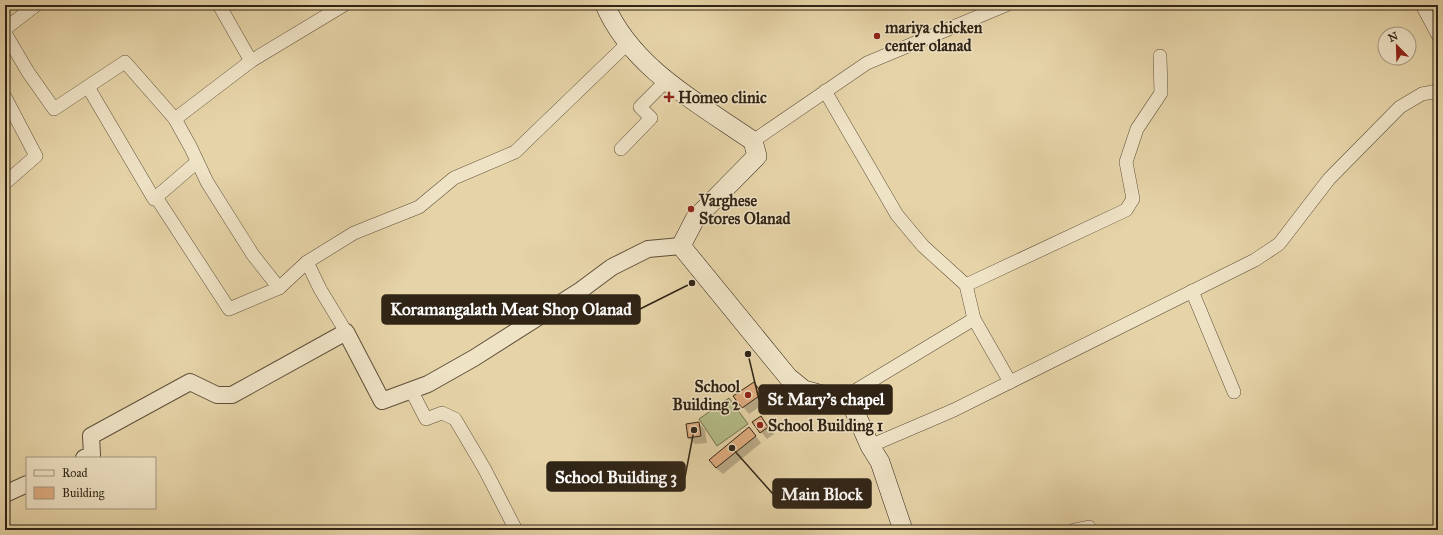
<svg xmlns="http://www.w3.org/2000/svg" width="1443" height="535" font-family="'IM FELL Great Primer',serif">
<rect width="100%" height="100%" fill="#e6d4a8"/>
<filter id="stains"><feTurbulence type="fractalNoise" baseFrequency=".005" numOctaves="4"/><feColorMatrix values="0 0 0 0 .2 0 0 0 0 .09 0 0 0 0 .02 0 0 0 .5 -.17"/></filter>
<radialGradient id="worn" r=".72"><stop offset=".6" stop-color="#630" stop-opacity="0"/><stop offset="1" stop-color="#630" stop-opacity=".3"/></radialGradient>
<!-- green -->
<polygon fill="#b4bd88" stroke="#72704f" points="729,398 748,424 717,446 699,419"/>
<!-- shadow -->
<g fill="#0003">
<polygon points="754,384 768,401 749,414 735,397"/>
<polygon points="761,417 774,434 767,439 761,432"/>
<polygon points="699,423 705,430 707,443 695,444 689,438"/>
<polygon points="755,435 761,443 723,474 716,468"/>
</g>
<!-- building -->
<g fill="#dfac7f" stroke="#302416">
<polygon points="754,382 762,394 742,408 733,396"/>
<polygon points="761,416 768,427 760,433 752,422"/>
<polygon points="699,422 701,436 688,438 686,424"/>
<polygon points="749,427 756,436 716,468 709,460"/>
</g>
<g fill="none" stroke-linecap="round" stroke-linejoin="round">
<defs>
<g id="minor">
<polyline points="219,5 251,61 344,5"/>
<polyline points="1422,5 1438,35"/>
<polyline points="5,29 36,5"/>
<polyline points="5,33 28,72 54,109 125,62 175,119 191,148 207,182 253,255 279,288 307,262 320,289 346,332"/>
<polyline points="88,87 154,199 197,162"/>
<polyline points="825,91 897,215 923,246 966,285 974,319 1010,382"/>
<polyline points="5,97 36,156 5,183"/>
<polyline points="175,119 251,61"/>
<polyline points="753,141 867,63 1006,5"/>
<polyline points="621,149 651,118 640,107 666,81"/>
<polyline points="156,197 229,309 279,288"/>
<polyline points="307,262 354,233 419,207 454,178 515,152 627,44"/>
<polyline points="966,285 1126,210 1133,199 1126,162 1137,129 1161,93 1160,56"/>
<polyline points="1192,291 1234,392"/>
<polyline points="411,390 426,419 442,413 455,419 484,468 516,530"/>
<polyline points="851,403 848,395 974,319"/>
<polyline points="870,446 954,410 1255,260 1279,244 1329,179 1400,107 1422,94 1438,91"/>
<polyline points="1074,530 1089,527"/>
</g>
<g id="tertiary">
<polyline points="84,458 92,455 91,436 190,382 217,395 232,395 346,332 382,401 428,384 474,358 581,290 612,267 648,249 681,246"/>
<polyline points="5,494 27,484"/>
</g>
<path id="secondary" d="M 605,5 C 632,68 698,103 753,141 L 757,156 L 695,219 L 681,246 L 788,377 L 804,390 L 851,403 L 870,446 L 880,462 L 903,530"/>
</defs>
<!-- minor casing -->
<use href="#minor" stroke="#5e503a" stroke-width="14"/>
<!-- tertiary casing -->
<use href="#tertiary" stroke="#5e503a" stroke-width="18"/>
<!-- secondary casing -->
<use href="#secondary" stroke="#302416" stroke-width="20"/>
<!-- minor -->
<use href="#minor" stroke="#efe3c6" stroke-width="13"/>
<!-- tertiary -->
<use href="#tertiary" stroke="#efe3c6" stroke-width="16"/>
<!-- secondary -->
<use href="#secondary" stroke="#efe3c6" stroke-width="19"/>
</g>
<!-- markers -->
<g fill="#8f2418" stroke="#efe3c6" stroke-width="1.5">
<circle cx="877" cy="36" r="4"/>
<path d="M667 91h4v4h4v4h-4v4h-4v-4h-4v-4h4z"/>
<circle cx="691" cy="209" r="4"/>
<circle cx="748" cy="395" r="4"/>
<circle cx="760" cy="425" r="4"/>
</g>
<g text-anchor="middle" stroke-width="3" stroke-linejoin="round" paint-order="stroke">
<!-- poi labels -->
<g font-size="16" font-weight="bold" fill="#302416" stroke="#efe3c6" text-anchor="start">
<text x="885" y="33">mariya chicken<tspan x="885" dy="18">center olanad</tspan></text>
<text x="678" y="103">Homeo clinic</text>
<text x="699" y="206">Varghese<tspan x="699" dy="18">Stores Olanad</tspan></text>
<text x="740" y="392" text-anchor="end">School<tspan x="740" dy="18">Building 2</tspan></text>
<text x="768" y="431">School Building 1</text>
</g>
</g>
<!-- callouts -->
<path fill="none" stroke="#302416" stroke-width="1.5" d="M692 283L640 309M748 354L759 400M694 430L685 477M732 448L773 494"/>
<g fill="#302416" stroke="#efe3c6" stroke-width="1.5">
<circle cx="692" cy="283" r="4"/>
<circle cx="748" cy="354" r="4"/>
<circle cx="694" cy="430" r="4"/>
<circle cx="732" cy="448" r="4"/>
</g>
<g fill="#302416" stroke="#302416" stroke-width="1.5">
<rect x="382" y="295" width="258" height="29" rx="4"/>
<rect x="759" y="385" width="133" height="29" rx="4"/>
<rect x="547" y="462" width="138" height="29" rx="4"/>
<rect x="773" y="479" width="98" height="29" rx="4"/>
</g>
<g font-size="17" text-anchor="middle" font-weight="bold" fill="#fff">
<text x="511" y="315">Koramangalath Meat Shop Olanad</text>
<text x="826" y="405">St Mary's chapel</text>
<text x="616" y="483">School Building 3</text>
<text x="822" y="500">Main Block</text>
</g>
<!-- margin -->
<rect width="1443" height="535" fill="none" stroke="#e6d4a8" stroke-width="20"/>
<rect x="6" y="6" width="1431" height="523" fill="none" stroke="#302416" stroke-width="2"/>
<rect x="10" y="10" width="1423" height="515" fill="none" stroke="#302416"/>
<!-- legend -->
<rect x="26" y="457" width="130" height="52" fill="#efe3c6" stroke="#a39780"/>
<rect x="34" y="470" width="20" height="6" fill="#efe3c6" stroke="#a39780"/>
<text x="62" y="477" font-size="12" fill="#302416">Road</text>
<rect x="34" y="487" width="20" height="12" fill="#dfac7f" stroke="#a39780"/>
<text x="62" y="497" font-size="12" fill="#302416">Building</text>
<!-- north arrow -->
<g transform="translate(1397 46) rotate(337)"><circle r="19" fill="#efe3c6" stroke="#a39780"/>
<path d="M0-3L7 15L0 10L-7 15Z" fill="#8f2418"/>
<text y="-6" font-size="11" font-weight="bold" text-anchor="middle" fill="#302416">N</text>
</g>
<rect width="100%" height="100%" filter="url(#stains)"/>
<rect width="100%" height="100%" fill="url(#worn)"/>
</svg>
